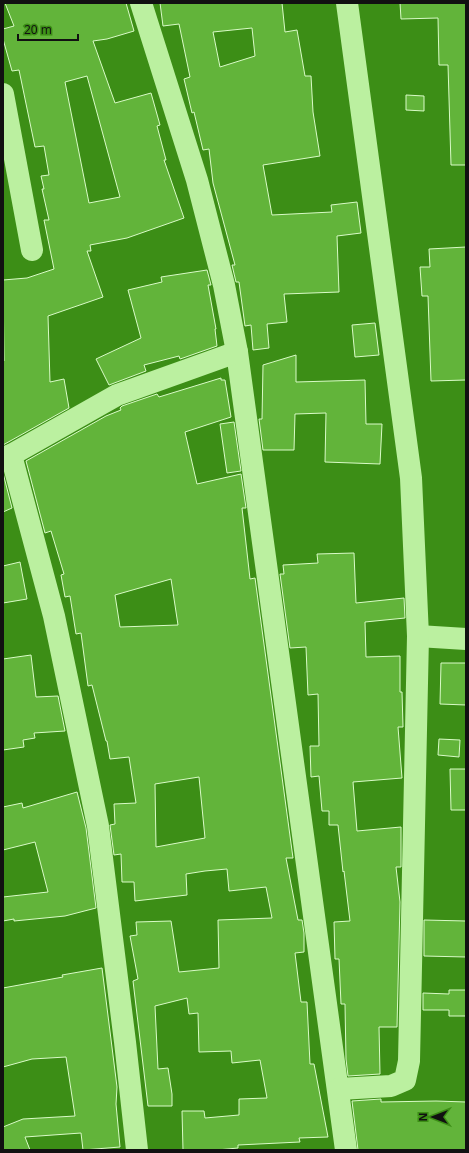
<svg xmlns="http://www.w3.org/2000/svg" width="469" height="1153" font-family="'Open Sans',sans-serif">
<rect width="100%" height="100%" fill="#3c8e16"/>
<!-- building -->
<g fill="#62b43a" stroke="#d9fbc7" fill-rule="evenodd">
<path d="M 5,3 L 126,3 L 134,31 L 107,39 L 93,41 L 115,103 L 151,93 L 160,125 L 157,126 L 166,160 L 164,160 L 184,218 L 127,238 L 90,245 L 91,251 L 87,251 L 103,297 L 48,316 L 50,382 L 64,379 L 69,408 L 3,445 L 3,361 L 4,361 L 3,280 L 27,278 L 54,269 L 44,220 L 49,220 L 42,189 L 44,189 L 41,176 L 49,175 L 44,146 L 35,147 L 19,70 L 12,71 L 3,39 L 3,29 L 14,26 ZM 87,76 L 120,197 L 89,203 L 65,82 Z"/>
<path d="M 160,3 L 282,3 L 285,32 L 297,30 L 305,76 L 311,76 L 313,112 L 320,156 L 263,165 L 272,215 L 332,212 L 331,205 L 357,202 L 361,233 L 337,236 L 339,292 L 284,294 L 287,322 L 267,324 L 269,348 L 253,350 L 251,325 L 245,326 L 239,282 L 236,282 L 232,265 L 235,265 L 213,183 L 209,149 L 203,150 L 194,112 L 192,113 L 184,79 L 190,77 L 179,24 L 163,26 ZM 252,28 L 255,56 L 220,67 L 213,32 Z"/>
<polygon points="400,3 466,3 466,165 451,165 448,65 439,65 438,18 401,19"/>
<polygon points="406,95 424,96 424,111 406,110"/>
<polygon points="466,247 466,380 431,381 428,296 422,296 420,267 430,267 429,249"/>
<polygon points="207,270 211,285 208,285 216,329 215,329 217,346 183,358 180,359 179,356 144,365 146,371 109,385 96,359 141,338 128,290 162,282 161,277"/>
<polygon points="375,323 379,355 355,357 352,325"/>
<polygon points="296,355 296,382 365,380 366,424 382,424 380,464 325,462 326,413 295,414 294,450 263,450 259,419 262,419 263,365"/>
<path d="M 221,378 L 221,380 L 225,380 L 231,417 L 185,432 L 197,484 L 241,474 L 246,508 L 242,508 L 250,579 L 255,578 L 293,858 L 286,858 L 298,920 L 302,920 L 304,933 L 304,952 L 295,953 L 301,1002 L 307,1002 L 310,1064 L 314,1064 L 328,1137 L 299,1138 L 300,1142 L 238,1145 L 238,1148 L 217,1150 L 183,1150 L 182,1111 L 204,1111 L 205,1118 L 239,1115 L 239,1099 L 267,1098 L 260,1060 L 232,1063 L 231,1051 L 199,1052 L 198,1013 L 189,1014 L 187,998 L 155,1006 L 158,1069 L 168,1068 L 172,1094 L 172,1106 L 148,1106 L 133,981 L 138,979 L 130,936 L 137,935 L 136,922 L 171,921 L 179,972 L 219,968 L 218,920 L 272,918 L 266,887 L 229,891 L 227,869 L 205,871 L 186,874 L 187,895 L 135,901 L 134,882 L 122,882 L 121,854 L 114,855 L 110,825 L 115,824 L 114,804 L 136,803 L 129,757 L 110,759 L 107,741 L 106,741 L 92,685 L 88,686 L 81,633 L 76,634 L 70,596 L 65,597 L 61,575 L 64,574 L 51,531 L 45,533 L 26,461 L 106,416 L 121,410 L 120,408 L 122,406 L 157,394 L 159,397 ZM 171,579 L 178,625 L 120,627 L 115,595 ZM 199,777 L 205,838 L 156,847 L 155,784 Z"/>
<polygon points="234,422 241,471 227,473 220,424"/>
<polygon points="3,473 12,508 3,512"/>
<polygon points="354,553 356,603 404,598 405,618 365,622 366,657 400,656 400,692 402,692 403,727 398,727 402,778 353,782 357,831 401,827 401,867 396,867 400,902 397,1027 379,1027 380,1074 348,1076 346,1059 345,1004 341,1004 339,959 335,959 334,922 350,921 344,871 343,872 338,825 329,825 329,811 322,811 319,776 311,777 310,746 319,746 318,694 308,695 306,647 290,648 280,574 284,574 283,565 318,563 317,554"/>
<polygon points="20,562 27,599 3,603 3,566"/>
<polygon points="31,655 36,697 58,696 65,731 34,733 35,738 23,740 24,747 3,750 3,659"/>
<polygon points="441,663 466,663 466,705 440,704"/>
<polygon points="439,739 460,740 459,757 438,755"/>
<polygon points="450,769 466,769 466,810 451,810"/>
<polygon points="77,792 86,828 96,908 65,916 14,921 14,919 3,921 3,897 48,892 35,842 3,850 3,807 22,803 23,808"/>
<polygon points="424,920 466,921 466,957 424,956"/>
<polygon points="102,968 117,1087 116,1104 120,1147 83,1150 81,1133 25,1137 30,1150 3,1150 3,1127 23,1119 75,1116 66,1057 32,1059 3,1067 3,988 63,977 62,975"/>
<polygon points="449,990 466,990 466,1016 449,1016 449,1010 423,1010 423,993 449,994"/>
<polygon points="381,1099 381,1102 436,1101 466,1102 466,1150 358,1150 352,1101"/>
</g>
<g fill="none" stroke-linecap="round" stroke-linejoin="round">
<!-- street -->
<g stroke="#bbf0a0" stroke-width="22">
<polyline points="141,3 197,180 224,285 237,352 346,1150"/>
<polyline points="3,94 32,250"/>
<polyline points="11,455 54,616 98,826 125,1042 137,1150"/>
<polyline points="3,458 11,455 117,395 237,352"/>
<polyline points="418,636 466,639"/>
<polyline points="339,1089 391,1086 405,1080 409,1061 418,636 411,478 347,3"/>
</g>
</g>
<!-- border -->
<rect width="469" height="1153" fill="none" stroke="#111111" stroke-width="8"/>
<!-- north arrow -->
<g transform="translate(433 1117) rotate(270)" stroke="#3c8e16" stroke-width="3" paint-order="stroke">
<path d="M0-3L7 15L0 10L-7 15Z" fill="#111111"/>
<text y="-6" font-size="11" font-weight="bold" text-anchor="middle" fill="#111111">N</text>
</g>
<!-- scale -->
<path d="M18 34v6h60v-6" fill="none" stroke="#111111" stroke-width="2"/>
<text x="24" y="34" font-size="12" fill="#111111" stroke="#3c8e16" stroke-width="3" paint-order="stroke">20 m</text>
</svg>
